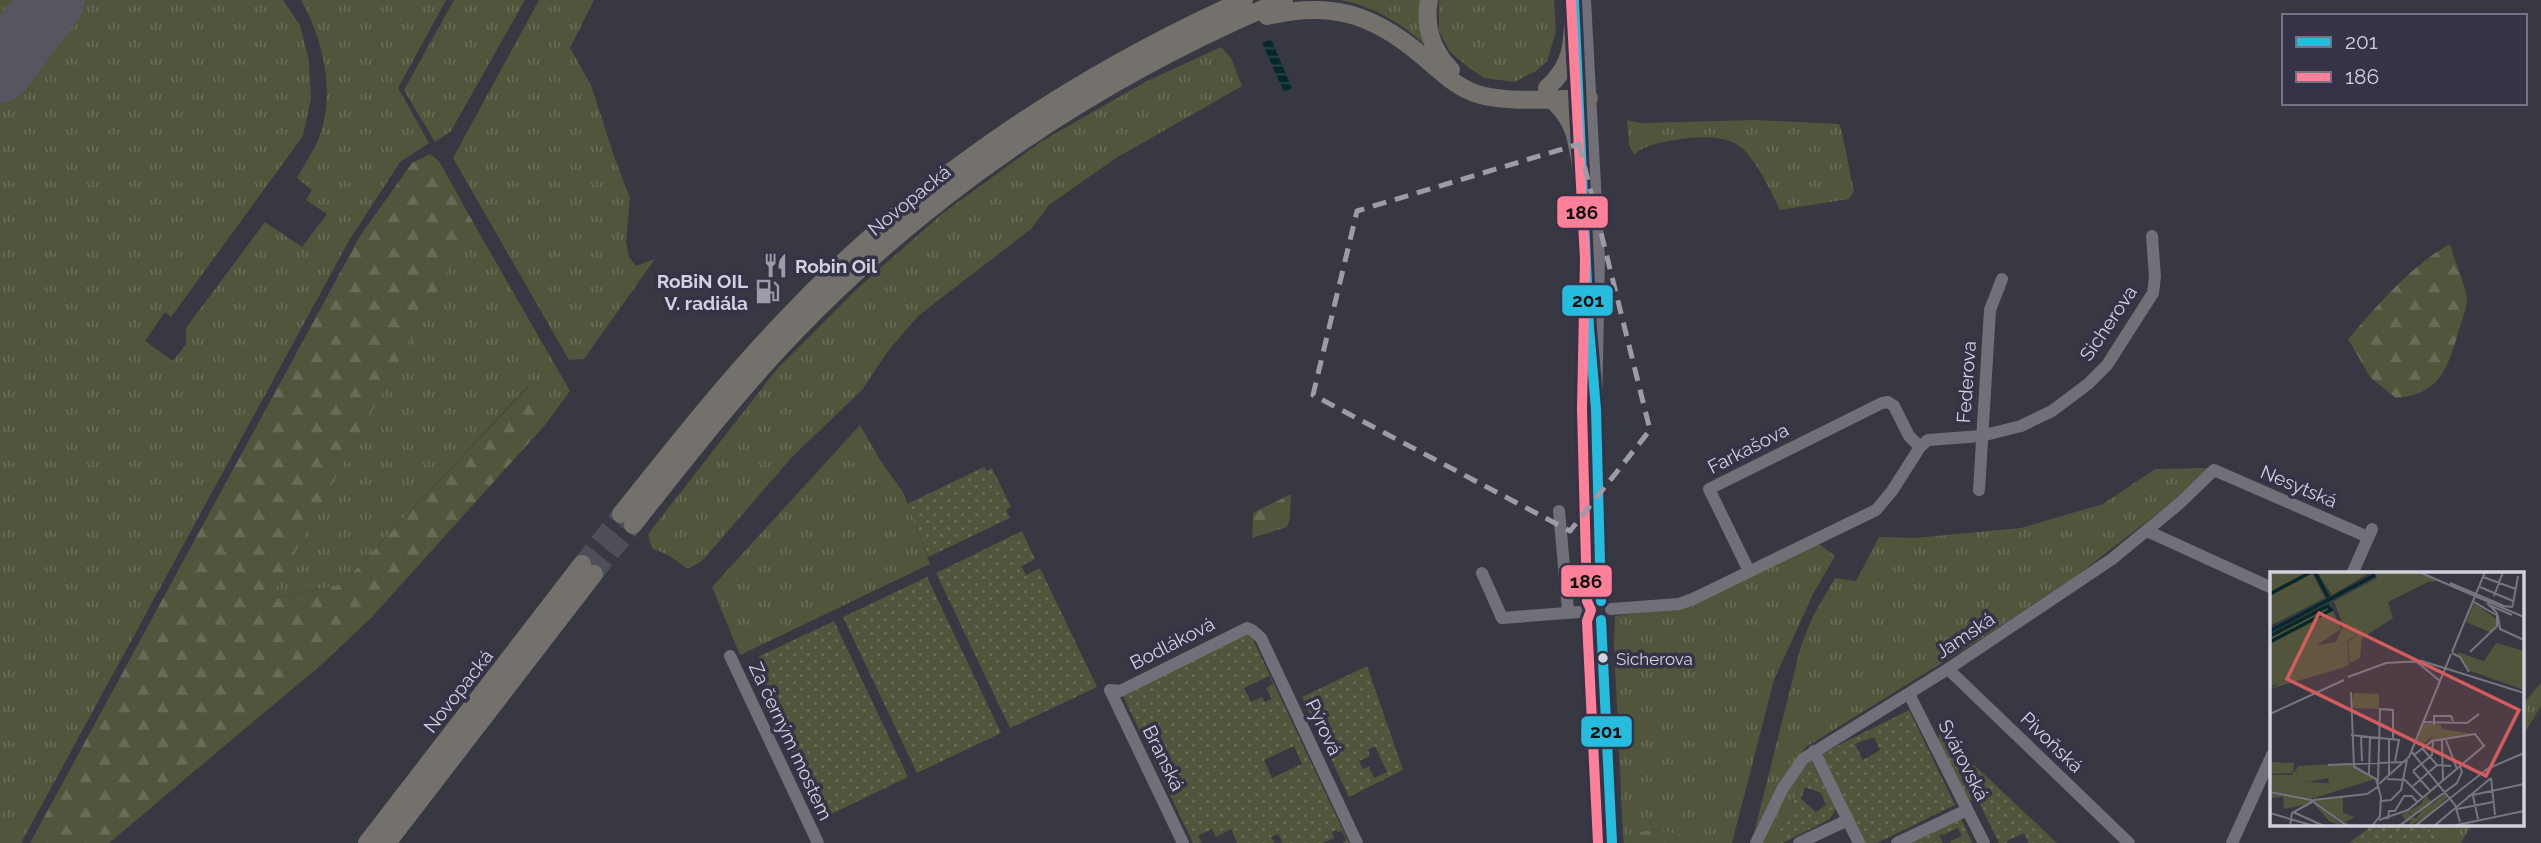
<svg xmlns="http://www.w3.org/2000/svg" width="2541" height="843" font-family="Raleway,sans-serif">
<defs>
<pattern id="grass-tufts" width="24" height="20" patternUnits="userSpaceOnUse" patternTransform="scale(1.75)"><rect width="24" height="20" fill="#50553b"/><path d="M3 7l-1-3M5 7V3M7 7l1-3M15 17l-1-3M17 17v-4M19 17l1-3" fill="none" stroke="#686c57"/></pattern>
<pattern id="forest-firs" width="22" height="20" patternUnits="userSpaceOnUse" patternTransform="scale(1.75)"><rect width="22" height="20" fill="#50553b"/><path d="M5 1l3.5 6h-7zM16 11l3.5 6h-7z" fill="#686c57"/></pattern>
<pattern id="garden-dots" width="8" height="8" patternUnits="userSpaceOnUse" patternTransform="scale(1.75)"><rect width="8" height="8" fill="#50553b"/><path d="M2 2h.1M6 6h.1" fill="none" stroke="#686c57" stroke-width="1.8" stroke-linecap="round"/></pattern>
<pattern id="water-rules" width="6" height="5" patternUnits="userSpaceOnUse" patternTransform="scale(1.75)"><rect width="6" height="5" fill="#06282a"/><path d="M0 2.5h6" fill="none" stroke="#294648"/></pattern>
</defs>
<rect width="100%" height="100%" fill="#383842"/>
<!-- grass -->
<g fill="url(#grass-tufts)">
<path d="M 0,0 L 283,0 L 300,25 L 309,61 L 311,98 L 303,136 L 171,317 L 165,312 L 145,341 L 173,361 L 186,344 L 186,328 L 265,222 L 302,247 L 327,214 L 306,200 L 312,190 L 297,178 C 303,167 310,156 316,145 C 337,98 325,43 301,0 L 446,0 L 398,88 L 429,143 L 400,162 L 350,239 L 21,843 L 0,843 Z"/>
<polygon points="454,0 525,0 451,131 435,142 404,90"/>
<polygon points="539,0 594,0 570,48 591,85 615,159 630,198 626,242 629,257 636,266 655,259 584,359 569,360 453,158"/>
<path d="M 1341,0 L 1420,0 L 1420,26 L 1425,45 C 1400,22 1374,7 1341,0 Z"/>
<polygon points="1439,0 1554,0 1556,31 1547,61 1536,71 1514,82 1485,78 1469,68 1450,52 1439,31"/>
<polygon points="1221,47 1231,58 1242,86 1116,158 1049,205 1031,229 918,316 888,351 862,390 792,457 702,561 688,569 668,555 652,548 648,534 777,369 859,287 943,213 1042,141 1147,81"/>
<path d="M 1627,120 L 1641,123 L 1756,120 L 1839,124 L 1841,128 L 1854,192 L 1849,199 L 1780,210 C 1772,193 1752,150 1734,143 C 1717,135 1693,137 1675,140 C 1660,143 1645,144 1634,155 L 1629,145 Z"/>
<polygon points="474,224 570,391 545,425 528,386 342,584 268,600"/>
<polygon points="860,425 880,460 903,492 930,564 740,655 712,587"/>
<polygon points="2208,468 2172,502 2076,576 1982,638 1806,747 1777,787 1754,833 1801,646 1813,616 1835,578 1856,581 1879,537 1914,538 2021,528 2103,504 2155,469"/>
<polygon points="1819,544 1835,556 1813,594 1774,680 1732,843 1714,843 1655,829 1623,836 1614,642 1615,616 1679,608"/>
<polygon points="2541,683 2541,706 2522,737 2522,705"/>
<polygon points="1811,760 1774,843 1760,843 1788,787"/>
<polygon points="2414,824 2472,824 2461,843 2438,843 2440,839"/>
</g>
<!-- forest -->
<g fill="url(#forest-firs)">
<polygon points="430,154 439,161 474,224 269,600 342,584 529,386 545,425 371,618 322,664 109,843 30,843 360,236 412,163"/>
<path d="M 2450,244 C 2453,257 2468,291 2467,301 C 2466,311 2461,323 2458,333 C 2448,369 2438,395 2396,398 L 2370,377 L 2348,339 C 2377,306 2411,265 2450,244 Z"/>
<polygon points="1291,494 1290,518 1287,527 1252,538 1253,513"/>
<polygon points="1655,829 1712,841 1714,843 1624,843 1623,836"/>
</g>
<!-- garden -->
<g fill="url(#garden-dots)" fill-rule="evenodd">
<polygon points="984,467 986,471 992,468 1011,507 1006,510 1010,518 928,557 907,504"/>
<polygon points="1022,531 1035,559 1021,566 1026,575 1040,568 1097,687 1010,728 936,573"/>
<polygon points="927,577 1001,733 917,773 843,617"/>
<polygon points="834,621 908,777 823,818 761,685 769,680 758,657"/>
<path d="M 1250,633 L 1349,843 L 1343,843 L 1346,839 L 1342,831 L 1338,832 L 1336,830 L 1332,832 L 1334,838 L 1323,843 L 1283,843 L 1278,834 L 1271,837 L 1275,843 L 1237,843 L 1231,829 L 1216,837 L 1212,829 L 1198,836 L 1202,843 L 1193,843 L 1123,696 ZM 1269,676 L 1273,684 L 1266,688 L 1272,699 L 1265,702 L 1262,697 L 1251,702 L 1244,688 ZM 1294,746 L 1302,764 L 1272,778 L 1264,760 Z"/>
<path d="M 1367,666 L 1403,770 L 1349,797 L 1302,697 ZM 1375,746 L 1387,772 L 1374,778 L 1369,767 L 1363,769 L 1359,761 L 1370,756 L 1368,750 Z"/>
<path d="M 1909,710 L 1955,805 L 1877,843 L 1865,843 L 1821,754 ZM 1874,737 L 1880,750 L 1863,760 L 1855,744 Z"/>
<path d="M 1936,729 L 2057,843 L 2029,843 L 2024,833 L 2007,841 L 2007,843 L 1999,843 L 1979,802 L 1964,799 L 1936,739 L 1940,737 ZM 1966,764 L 1985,781 L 1974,792 L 1961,779 L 1964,775 L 1960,771 Z"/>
<path d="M 1811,760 L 1835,807 L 1835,811 L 1830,819 L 1783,843 L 1774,843 ZM 1805,787 L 1821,793 L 1826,805 L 1816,812 L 1801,799 Z"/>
<polygon points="1961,818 1972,843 1951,843 1950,841 1962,836 1958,828 1943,835 1939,834 1943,843 1909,843"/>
<polygon points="2374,824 2414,824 2440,839 2438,843 2349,843"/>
</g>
<!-- water -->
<polygon fill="url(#water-rules)" points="1271,39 1292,88 1284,92 1262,43"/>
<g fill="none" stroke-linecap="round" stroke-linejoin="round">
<!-- runway -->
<polyline stroke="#565660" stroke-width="65" points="0,70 52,0"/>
<!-- highway-tunnel -->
<g stroke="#4f4f59" stroke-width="18" stroke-dasharray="18 9" stroke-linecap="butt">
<polyline points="582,564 621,514"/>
<polyline points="594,574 633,525"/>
</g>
<!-- minor -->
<g stroke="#717079" stroke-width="12">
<polyline points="1585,0 1599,259 1596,409 1601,601"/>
<polyline points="1576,45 1581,139"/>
<polyline points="1583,175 1591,356"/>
<polyline points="1979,490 1990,310 2002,279"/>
<polyline points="1559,511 1568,611"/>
<polyline points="2147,531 2272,588"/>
<polyline points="1749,571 1709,489 1882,403 1888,402 1894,406 1909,436 1920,447"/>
<polyline points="1482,573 1502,618 1592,611"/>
<polyline points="2352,574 2372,529"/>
<polyline points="1611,609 1679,604 1693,599 1876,510 1892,491 1920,447 1928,440 1981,436 2021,426 2052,411 2088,384 2107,365 2153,293 2155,277 2152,236"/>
<polyline points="1601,620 1612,843"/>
<polyline points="730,656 818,843"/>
<polyline points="1948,669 2129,843"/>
<polyline points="1909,694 1984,843"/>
<polyline points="1814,751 1859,843"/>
<polyline points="1183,843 1110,690 1120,691 1247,628 1252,630 1261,638 1357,843"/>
<polyline points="1756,843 1783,788 1803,759 1948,669 2112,559 2180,503 2214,470 2368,537"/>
<polyline points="1799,843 1848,820"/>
<polyline points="1897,843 1967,810"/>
<polyline points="2232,843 2272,755"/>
</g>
<!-- highway -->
<g stroke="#74716c" stroke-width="18">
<path d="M 1429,0 C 1424,26 1432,51 1451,70"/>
<path d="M 1267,16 C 1329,1 1371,13 1420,54 C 1436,67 1452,84 1472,92 C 1500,104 1557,99 1589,98"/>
<path d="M 1547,88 C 1576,62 1572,38 1574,2"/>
<path d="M 1551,99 C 1579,123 1577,146 1583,180"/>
<path d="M 621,514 C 673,449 724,384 782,323 C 911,185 1072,77 1244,0"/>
<path d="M 633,525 C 686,458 738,391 797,330 C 934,188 1102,76 1284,0"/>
<polyline points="367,843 582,564"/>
<polyline points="387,843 594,574"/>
</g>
<defs>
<g id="bus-1">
<polyline points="1574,0 1589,328 1596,409 1601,601"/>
<polyline points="1601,620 1612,843"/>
</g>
<polyline id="bus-2" points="1571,1 1585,259 1582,409 1587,601 1591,610 1587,621 1598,843"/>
</defs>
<!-- bus-1 casing -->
<use href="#bus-1" stroke="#353347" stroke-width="16"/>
<!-- bus-2 casing -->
<use href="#bus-2" stroke="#353347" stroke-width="16"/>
<!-- bus-1 -->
<use href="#bus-1" stroke="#26bcdd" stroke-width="10"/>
<!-- bus-2 -->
<use href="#bus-2" stroke="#ff8098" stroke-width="10"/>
</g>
<!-- marked area -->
<path fill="none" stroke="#9c9ba7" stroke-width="5" stroke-dasharray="14 9" stroke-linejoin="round" d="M 1579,144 L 1650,430 L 1570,531 L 1313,395 L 1357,211 Z"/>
<!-- icons -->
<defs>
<symbol id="restaurant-bare" viewBox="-9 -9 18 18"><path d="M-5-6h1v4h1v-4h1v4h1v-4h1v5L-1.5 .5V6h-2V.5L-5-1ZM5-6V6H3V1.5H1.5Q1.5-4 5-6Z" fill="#9c9ba7" stroke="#353347" stroke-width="2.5" paint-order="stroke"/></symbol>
<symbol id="fuel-bare" viewBox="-9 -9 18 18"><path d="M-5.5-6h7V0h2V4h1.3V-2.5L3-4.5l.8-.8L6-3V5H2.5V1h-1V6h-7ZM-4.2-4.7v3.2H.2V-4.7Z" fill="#9c9ba7" stroke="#353347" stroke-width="2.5" paint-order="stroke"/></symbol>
</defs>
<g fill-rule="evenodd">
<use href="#restaurant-bare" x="758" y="248" width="35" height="35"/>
<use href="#fuel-bare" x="750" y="274" width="35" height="35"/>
</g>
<!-- markers -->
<circle fill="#d2d1de" stroke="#353347" stroke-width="2.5" cx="1603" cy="658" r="6"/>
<g text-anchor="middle" stroke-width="7" stroke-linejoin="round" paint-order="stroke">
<!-- bus labels -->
<g font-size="17" fill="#d2d1de" stroke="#353347" text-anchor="start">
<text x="1616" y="665">Sicherova</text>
</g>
<!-- street labels -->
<g font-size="19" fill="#d2d1de" stroke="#353347">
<text transform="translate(909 200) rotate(-39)" y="7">Novopacká</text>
<text transform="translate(2108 323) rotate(-56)" y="7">Sicherova</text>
<text transform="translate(1966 382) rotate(-86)" y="7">Federova</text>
<text transform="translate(1748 448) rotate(-27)" y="7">Farkašova</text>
<text transform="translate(2299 486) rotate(23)" y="7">Nesytská</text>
<text transform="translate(1965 635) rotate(-34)" y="7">Jamská</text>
<text transform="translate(1172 643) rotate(-27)" y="7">Bodláková</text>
<text transform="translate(458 691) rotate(-52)" y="7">Novopacká</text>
<text transform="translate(1324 727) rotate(65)" y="7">Pýrová</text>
<text transform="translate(791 741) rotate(65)" y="7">Za černým mostem</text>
<text transform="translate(2052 742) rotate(44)" y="7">Pivoňská</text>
<text transform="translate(1164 758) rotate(64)" y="7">Branská</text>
<text transform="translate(1964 760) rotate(63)" y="7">Svárovská</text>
</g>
<!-- poi labels -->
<g font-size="19" font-weight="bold" fill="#d2d1de" stroke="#353347" text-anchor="start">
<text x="795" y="273">Robin Oil</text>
<text x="748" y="288" text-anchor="end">RoBiN OIL<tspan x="748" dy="22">V. radiála</tspan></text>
</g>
</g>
<!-- overview -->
<g transform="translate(2270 572)">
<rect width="254" height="254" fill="#383842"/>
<path d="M 0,0 L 39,0 L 0,20 ZM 47,0 L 101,0 L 62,23 ZM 104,0 L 148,0 L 205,25 L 168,9 L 158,10 L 118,30 L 123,46 L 92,66 L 90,86 L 80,91 L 78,70 L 91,60 L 14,110 L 0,114 L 0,62 L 60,32 L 71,57 L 47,73 L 66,70 L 73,54 L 64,29 L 107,6 ZM 42,1 L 55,26 L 0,54 L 0,23 ZM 226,71 L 254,79 L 254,118 L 198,98 L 187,80 L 214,89 ZM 78,76 L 79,93 L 47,98 ZM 152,151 L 171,153 L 172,157 L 204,162 L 162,169 L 157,175 L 162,175 L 154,176 L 165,161 L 152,174 L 147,169 ZM 28,194 L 27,204 L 38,210 L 59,211 L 42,227 L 0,219 L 0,203 L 22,203 ZM 0,221 L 40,229 L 52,236 L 73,254 L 59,249 L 43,231 L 14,237 L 13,225 L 0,226 ZM 73,224 L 73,241 L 85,245 L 75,250 L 84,254 L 78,254 L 44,228 Z" fill="#50553b"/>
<path d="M 77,69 L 78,76 L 48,98 L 76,91 L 75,95 L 0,117 Z" fill="#50553b"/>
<path d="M 83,121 L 109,122 L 109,137 L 82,136 ZM 0,190 L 24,191 L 23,201 L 0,202 ZM 83,191 L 105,207 L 44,226 L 36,222 L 37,214 L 59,211 L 58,206 L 38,210 L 27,204 L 28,194 ZM 175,221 L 178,225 L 157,245 L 138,254 L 142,247 L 136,250 L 132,243 L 138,239 L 143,246 L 146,246 L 151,240 L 142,243 L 139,239 L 150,233 L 156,224 L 163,231 L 159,235 Z" fill="#50553b"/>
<path d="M 204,31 L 228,48 L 222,61 L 196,50 Z" fill="#50553b"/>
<path fill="none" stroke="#06282a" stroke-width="3.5" d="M 45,0 L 58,25M 0,22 L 41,0M 50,32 L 70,22M 0,59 L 105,3M 0,64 L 58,34 L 61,38 L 0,70"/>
<path fill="none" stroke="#767580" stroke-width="2" d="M 149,0 L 254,45M 213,5 L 246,17M 180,11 L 234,34 L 242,35 L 243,32M 210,15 L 243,29M 224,24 L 233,0M 204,30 L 228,44 L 230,57 L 254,68M 243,32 L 248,4M 219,33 L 242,43M 182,80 L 215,0M 200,80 L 227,54 L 227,41 L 217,31M 182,81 L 190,85 L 199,100M 147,90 L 170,109M 78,105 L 116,91 L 152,89 L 254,121M 81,120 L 84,195 L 106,207 L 111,225 L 110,244 L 102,254M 0,142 L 74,108M 152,150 L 197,151 L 209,142M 164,153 L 164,144 L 181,144 L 183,149M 81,163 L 129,168 L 125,189M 91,163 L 92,189M 172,168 L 173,208M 176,168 L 187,197M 152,176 L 167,193M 141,179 L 185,233 L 190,250M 144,183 L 162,169 L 205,162 L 214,174M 58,193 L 135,190M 143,199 L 162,183 L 163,169M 143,199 L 160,219M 99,202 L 100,164M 119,204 L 119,166M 221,206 L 225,243M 117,207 L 135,208 L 153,226M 108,210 L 110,137 L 123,138 L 123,167M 109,212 L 139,185 L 181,82M 143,214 L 167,193 L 181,194M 0,220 L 41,228 L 77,254M 198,224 L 254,212M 203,224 L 208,247M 43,228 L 97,222 L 109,214M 111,229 L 121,228 L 131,218 L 137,188M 187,237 L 223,230M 23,240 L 54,254M 0,241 L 44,254M 118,247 L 119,239 L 125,239 L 134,224 L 142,224 L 147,230M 109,248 L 138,238 L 215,173M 20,254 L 22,241 L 42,230M 129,254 L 187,211 L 192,200 L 190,194M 145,254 L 217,197 L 254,181M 164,254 L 221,206M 182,254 L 254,239M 225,254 L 252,254"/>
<path fill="#d55b5f" fill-opacity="0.15" stroke="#d55b5f" stroke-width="3.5" d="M 49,41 L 249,138 L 216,204 L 17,107 Z"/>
<rect width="254" height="254" fill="none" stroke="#d2d1de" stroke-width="3.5"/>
</g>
<g stroke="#353347" stroke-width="2.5">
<rect x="1556" y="195" width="53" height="34" rx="7" fill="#ff8098"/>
<rect x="1561" y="284" width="53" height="33" rx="7" fill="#26bcdd"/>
<rect x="1560" y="564" width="53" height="34" rx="7" fill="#ff8098"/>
<rect x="1580" y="715" width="53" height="33" rx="7" fill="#26bcdd"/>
</g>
<g font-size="19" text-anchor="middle" font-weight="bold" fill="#111">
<text x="1582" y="219">186</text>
<text x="1588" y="307">201</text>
<text x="1586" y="588">186</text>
<text x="1606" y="738">201</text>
</g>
<!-- legend -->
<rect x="2282" y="14" width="245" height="91" fill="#353347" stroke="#747283" stroke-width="2"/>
<rect x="2296" y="37" width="35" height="10" fill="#26bcdd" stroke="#747283" stroke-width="2"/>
<text x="2345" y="49" font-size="21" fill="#d2d1de">201</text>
<rect x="2296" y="72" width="35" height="10" fill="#ff8098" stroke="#747283" stroke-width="2"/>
<text x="2345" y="84" font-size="21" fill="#d2d1de">186</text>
</svg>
